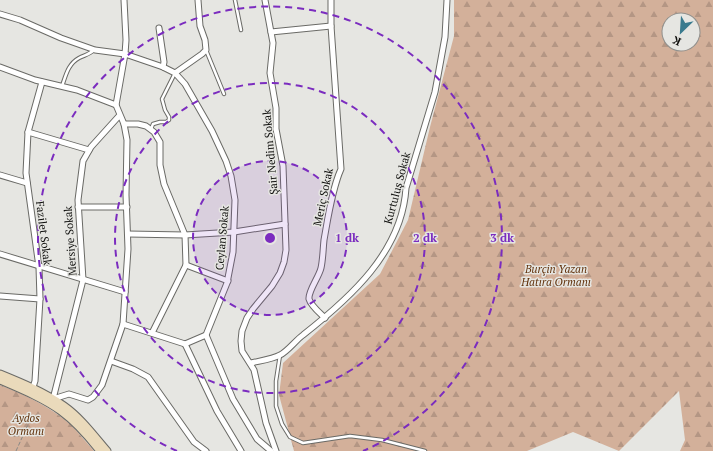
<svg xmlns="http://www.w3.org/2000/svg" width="713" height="451" font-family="'PT Serif',serif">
<defs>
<pattern id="forest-firs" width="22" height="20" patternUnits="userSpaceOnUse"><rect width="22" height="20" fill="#d3b09a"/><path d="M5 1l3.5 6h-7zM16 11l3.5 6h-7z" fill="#b49684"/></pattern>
</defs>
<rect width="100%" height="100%" fill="#e6e6e2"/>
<!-- forest -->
<g fill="url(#forest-firs)" fill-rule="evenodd">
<path d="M 454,0 L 713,0 L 713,451 L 680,451 L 685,440 L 679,391 L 619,451 L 573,432 L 527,451 L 294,451 L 279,395 L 283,363 L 380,274 L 408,220 L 430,127 L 454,36 ZM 669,20 L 693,20 L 693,44 L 669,44 Z"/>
<path d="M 0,385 C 25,395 50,406 71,425 C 79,433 86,442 94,451 L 0,451 Z"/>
</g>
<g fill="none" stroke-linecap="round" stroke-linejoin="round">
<defs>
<g id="lane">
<polyline points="235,0 241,30"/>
<polyline points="206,50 224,94"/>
<path d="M 62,86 C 66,75 68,64 79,58 C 85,55 90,54 94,50"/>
<polyline points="151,129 153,124 160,122 166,122 169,120 169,117 165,110 162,99 175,73"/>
<polyline points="280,355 276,381 276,406 282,424 290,437 303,443 350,436 382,440 425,451"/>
</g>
<g id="street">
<polyline points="265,0 273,43 270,73 276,108 276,129 283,166 286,250 284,262 280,273 272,286 253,309 247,318 242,331 241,341 242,351 254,370 266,423 276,451"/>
<polyline points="0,14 20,20 61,38 95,50 125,54 163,67 175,73 185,84 212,131 226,161 231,176 235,200 233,252 227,283 206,335 233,399 257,439 271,451"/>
<polyline points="159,28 164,62 163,67"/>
<polyline points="271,32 331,26"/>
<polyline points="0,67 35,80 77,90 116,105"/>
<polyline points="175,73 202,54 206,50 205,40 200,26 198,0"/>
<polyline points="119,116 91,147 83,161 78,200 83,280 53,399 69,394 88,400 93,397 102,385 123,324 128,249 126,195 127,140 124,124 116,105 125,54 126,40 124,0"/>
<polyline points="124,124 138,124 146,126 154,132 160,142 160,165 164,184 185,235 186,265 152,333"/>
<polyline points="28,132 89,150"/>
<polyline points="0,175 27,183"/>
<polyline points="78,207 127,207"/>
<polyline points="128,234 185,235 234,232 285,224"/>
<polyline points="0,254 125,292"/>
<polyline points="186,265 228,281"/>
<polyline points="0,296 40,299"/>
<path d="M 325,318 C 320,313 311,306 309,299 C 308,291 319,277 321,268 C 323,259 323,249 324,240 C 328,218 332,189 341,169 L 331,26 L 331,0"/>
<polyline points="123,324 185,344 217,411 241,451"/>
<polyline points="185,344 206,335"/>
<polyline points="111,361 133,369 148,377 194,442 206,451"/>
<path d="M 251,363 C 259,361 273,359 280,355 C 287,352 296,340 303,335 C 350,298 402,252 406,188 L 435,92 L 445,37 L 447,0"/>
<polyline points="33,387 35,381 40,299 39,267 26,173 28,132 42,82"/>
</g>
<g id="secondary">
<path d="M 0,374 C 22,383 44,392 64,406 C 81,418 94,436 107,451"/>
<path d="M 0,380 C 21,389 43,398 61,411 C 76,422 89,437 100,451"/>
</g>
</defs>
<!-- lane casing -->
<use href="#lane" stroke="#6a6a66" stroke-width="4.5"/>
<!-- street casing -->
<use href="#street" stroke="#6a6a66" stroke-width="7"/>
<!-- secondary casing -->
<use href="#secondary" stroke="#6a6a66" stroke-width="9"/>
<!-- path -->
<polyline stroke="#888885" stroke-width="1" stroke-dasharray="4 2" stroke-linecap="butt" points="16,451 31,418"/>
<!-- lane -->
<use href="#lane" stroke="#fff" stroke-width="2.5"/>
<!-- street -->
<use href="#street" stroke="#fff" stroke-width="5"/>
<!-- secondary -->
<use href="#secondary" stroke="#eadabb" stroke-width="7"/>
</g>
<!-- distance rings -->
<circle cx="270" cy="238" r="77" fill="#7b2cbf" fill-opacity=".12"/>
<g fill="none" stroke="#7b2cbf" stroke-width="2" stroke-dasharray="7 5">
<circle cx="270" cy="238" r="77"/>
<circle cx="270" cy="238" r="155"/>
<path d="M177 451A232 232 0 1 1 363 451"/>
</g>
<g text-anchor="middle" stroke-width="3" stroke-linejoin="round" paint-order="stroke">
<!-- street labels -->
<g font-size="11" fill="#10100e" stroke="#e6e6e2">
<text transform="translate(270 152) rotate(-95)" y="4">Şair Nedim Sokak</text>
<text transform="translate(397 188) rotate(-75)" y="4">Kurtuluş Sokak</text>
<text transform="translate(323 197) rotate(-78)" y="4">Meriç Sokak</text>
<text transform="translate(44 233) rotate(83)" y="4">Fazilet Sokak</text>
<text transform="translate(222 238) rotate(-85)" y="4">Ceylan Sokak</text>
<text transform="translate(70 241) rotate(-94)" y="4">Mersiye Sokak</text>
</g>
<!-- park labels -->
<g font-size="11" font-style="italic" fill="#61310a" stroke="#e6e6e2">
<text x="556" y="273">Burçin Yazan<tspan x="556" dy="13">Hatıra Ormanı</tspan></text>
<text x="26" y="422">Aydos<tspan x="26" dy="13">Ormanı</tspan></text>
</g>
</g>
<circle cx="270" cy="238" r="6" fill="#7b2cbf" stroke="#e6e6e2" stroke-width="2"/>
<g font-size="12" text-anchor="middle" font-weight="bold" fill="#7b2cbf" stroke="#e6e6e2" stroke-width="3" stroke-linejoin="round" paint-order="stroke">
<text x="347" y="242">1 dk</text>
<text x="425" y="242">2 dk</text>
<text x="502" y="242">3 dk</text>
</g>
<!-- north arrow -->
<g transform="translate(681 32) rotate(205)"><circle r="19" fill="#e6e6e2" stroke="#90908d"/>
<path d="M0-3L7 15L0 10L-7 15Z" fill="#3a7b8e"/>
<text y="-6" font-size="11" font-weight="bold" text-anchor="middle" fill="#10100e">K</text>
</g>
</svg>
